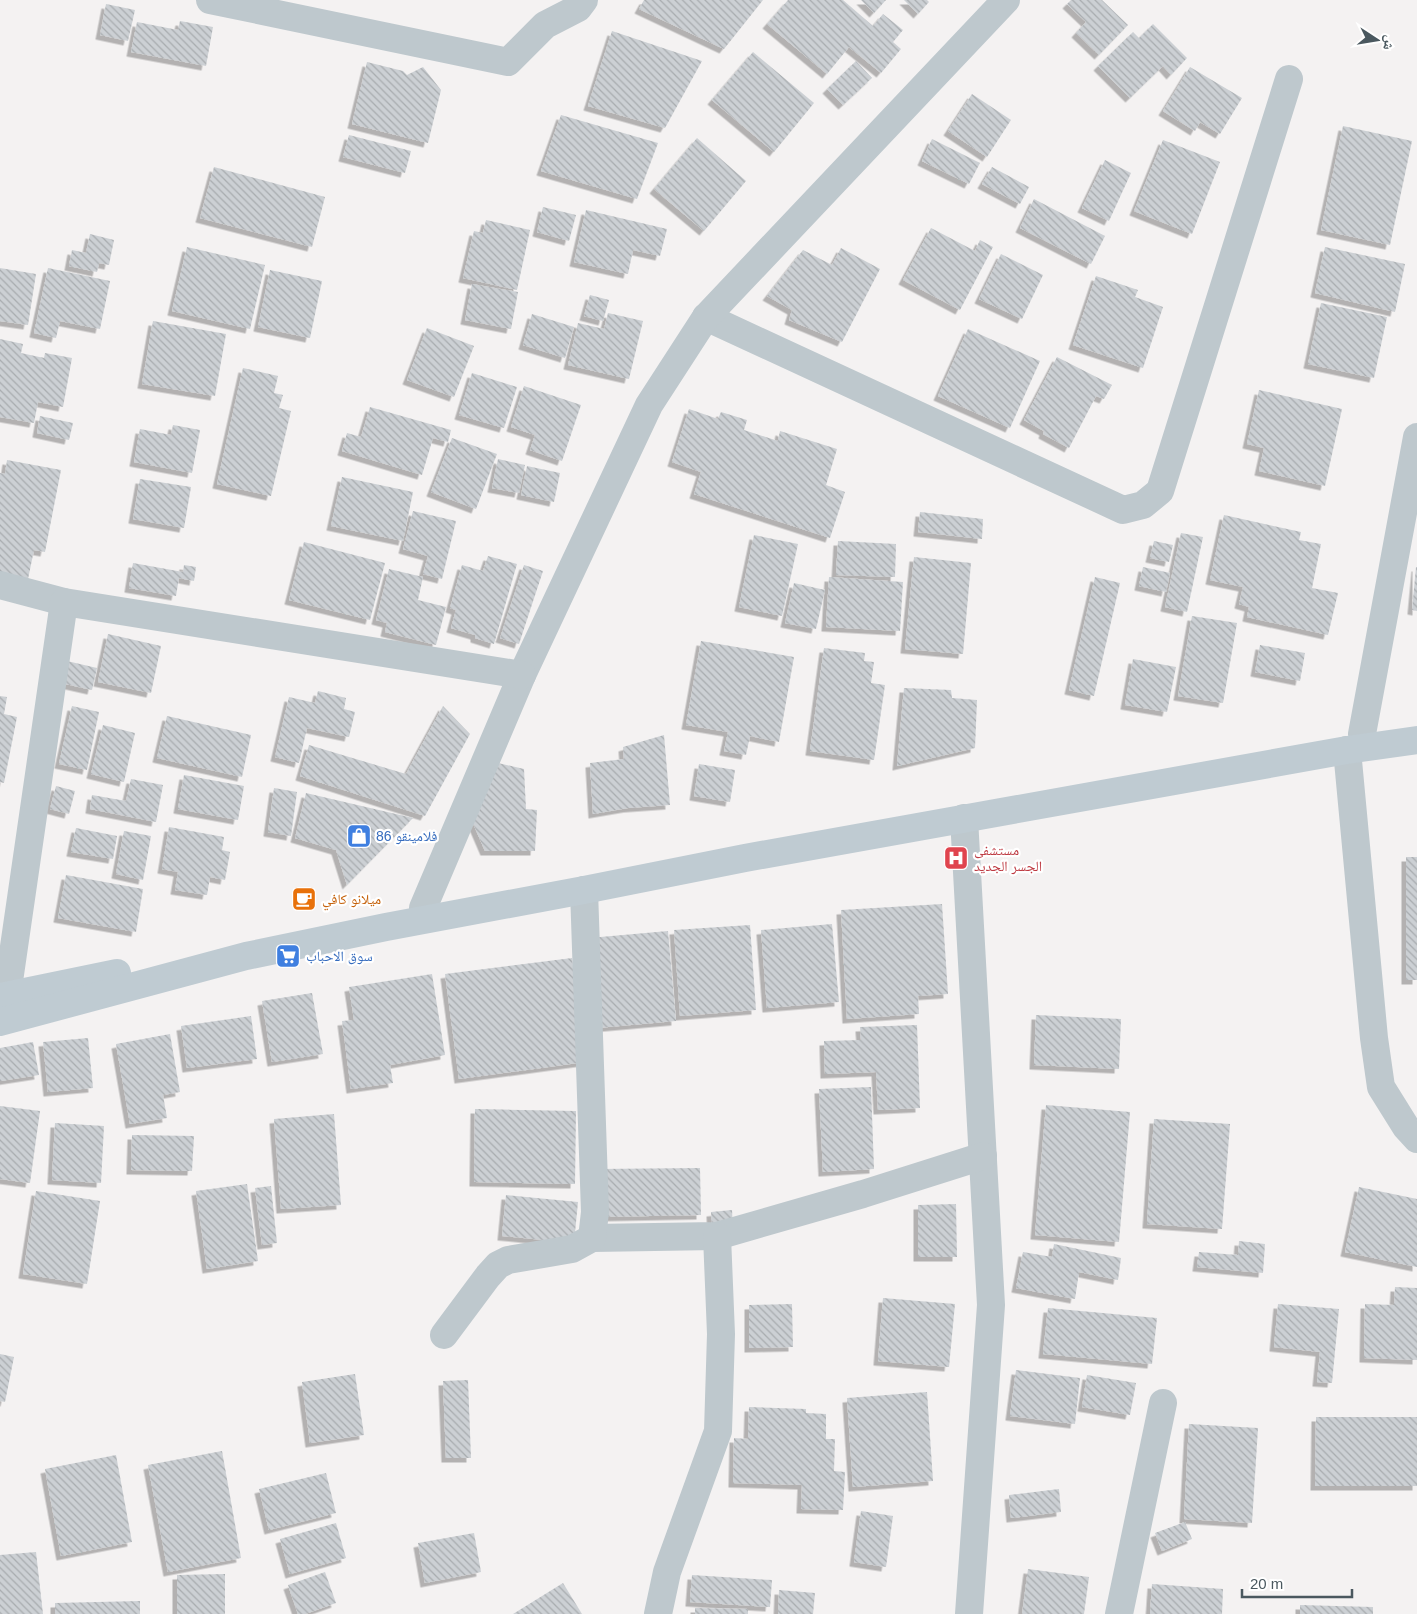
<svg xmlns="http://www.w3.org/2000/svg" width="1417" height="1614" font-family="Arial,'Noto Naskh Arabic',sans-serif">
<defs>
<pattern id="building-back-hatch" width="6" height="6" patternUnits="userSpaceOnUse" patternTransform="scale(1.25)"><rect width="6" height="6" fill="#ccd0d4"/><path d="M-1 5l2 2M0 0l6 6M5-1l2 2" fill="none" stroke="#a8acaf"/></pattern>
<filter id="shadow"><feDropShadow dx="-4.5" dy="4.5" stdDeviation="0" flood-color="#0004"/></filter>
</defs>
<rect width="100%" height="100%" fill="#f4f2f2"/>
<!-- building -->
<g fill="url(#building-back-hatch)" filter="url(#shadow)">
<polygon points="644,0 763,0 724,49 639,9"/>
<polygon points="788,0 843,0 873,26 883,14 903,30 893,42 901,49 881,73 849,47 827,74 767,24"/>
<polygon points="861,0 886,0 874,13"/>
<polygon points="904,0 927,0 929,2 918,14"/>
<polygon points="1071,0 1102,0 1128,25 1099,55 1076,33 1086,22 1067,4"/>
<polygon points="106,4 135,10 128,41 100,35"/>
<polygon points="180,21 213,27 206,66 131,52 137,22 178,30"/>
<polygon points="1153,24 1187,58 1171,75 1163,66 1130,98 1098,66 1133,32 1139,38"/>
<polygon points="612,31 702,61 665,128 588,106"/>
<polygon points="753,52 814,103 774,152 712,100"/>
<polygon points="856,61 872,78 843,105 827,89"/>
<polygon points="367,62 403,71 407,75 423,67 441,90 428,143 352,124"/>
<polygon points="1190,67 1242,98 1220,134 1200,122 1195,131 1163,111"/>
<polygon points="972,94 1011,120 987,157 948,131"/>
<polygon points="561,115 658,143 637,199 541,171"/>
<polygon points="1343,126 1412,141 1390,245 1321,230"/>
<polygon points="349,135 411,151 405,173 343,157"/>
<polygon points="697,138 746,181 704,231 654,189"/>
<polygon points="932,139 980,163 969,184 922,161"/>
<polygon points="1163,140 1220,162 1192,234 1134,211"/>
<polygon points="1105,160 1131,173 1109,221 1082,208"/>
<polygon points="214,167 325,197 312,247 200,218"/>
<polygon points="992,167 1029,187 1020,204 982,184"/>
<polygon points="1034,199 1105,236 1091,264 1020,228"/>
<polygon points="543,207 576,215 569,241 537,232"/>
<polygon points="586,210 667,229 660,256 633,250 628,274 574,262"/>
<polygon points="486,220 530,230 517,290 463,278 474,231 483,233"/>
<polygon points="931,228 975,251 980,240 993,247 960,310 903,280"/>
<polygon points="90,234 114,240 109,265 99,263 97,272 69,266 72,250 86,253"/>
<polygon points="187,247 265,265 250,329 172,311"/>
<polygon points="1325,247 1405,264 1395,312 1315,293"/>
<polygon points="841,248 880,269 842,342 789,320 792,310 767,296 803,250 832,265"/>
<polygon points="1001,254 1043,275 1022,319 979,299"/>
<polygon points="0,268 36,274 28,325 0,321"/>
<polygon points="48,268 110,281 100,329 60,321 56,338 34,333"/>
<polygon points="270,270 322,281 310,338 258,327"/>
<polygon points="1096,276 1138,290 1135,297 1163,307 1143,368 1073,345"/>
<polygon points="472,284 518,292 511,329 465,320"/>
<polygon points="590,295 609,300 603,321 584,316"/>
<polygon points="1321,303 1387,317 1374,378 1308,364"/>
<polygon points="608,313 643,321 629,379 568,365 578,323 604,329"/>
<polygon points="532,314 574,327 565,358 523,345"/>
<polygon points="153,321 226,334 215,396 142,384"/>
<polygon points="427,328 474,346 454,397 407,380"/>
<polygon points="968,329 1040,361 1010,428 938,396"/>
<polygon points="0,339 23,344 21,353 44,358 45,353 72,358 63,407 38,402 34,423 0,417"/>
<polygon points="1057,357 1112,385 1104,399 1096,396 1069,448 1043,434 1044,431 1024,420"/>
<polygon points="243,368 278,376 274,393 283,395 279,408 291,411 271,496 217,484"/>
<polygon points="472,373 517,387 504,428 459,415"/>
<polygon points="524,386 581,405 562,461 530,450 535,435 511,427"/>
<polygon points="1259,390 1342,409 1325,486 1259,471 1264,448 1247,444"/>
<polygon points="370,407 451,430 448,442 433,438 422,475 342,451 347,433 361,437"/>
<polygon points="689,409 718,419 721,412 747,420 744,430 778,441 780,431 837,449 826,485 845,492 830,538 694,494 701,472 672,462"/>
<polygon points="40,416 73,423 69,440 37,433"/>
<polygon points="173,425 200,430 192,473 134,462 140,429 171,435"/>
<polygon points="452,438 497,454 476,509 431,492"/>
<polygon points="498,459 525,465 519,493 492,488"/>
<polygon points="7,460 61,470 45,552 34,550 27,584 0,578 0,473 5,474"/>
<polygon points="527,466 560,473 554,502 521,495"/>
<polygon points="342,477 413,492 403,541 331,526"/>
<polygon points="140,479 191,487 184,528 133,519"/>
<polygon points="413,511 456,521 442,579 423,574 428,556 403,549"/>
<polygon points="920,512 983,519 982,539 918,532"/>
<polygon points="1224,515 1301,532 1299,540 1321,544 1312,588 1338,593 1328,635 1247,617 1249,607 1239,604 1243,587 1210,580"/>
<polygon points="1181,533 1203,537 1187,612 1165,607"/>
<polygon points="754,535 798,544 782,616 739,607"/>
<polygon points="838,541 896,544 895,577 836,575"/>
<polygon points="1154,541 1173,545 1169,562 1150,558"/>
<polygon points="304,542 385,563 370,620 289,600"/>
<polygon points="488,556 517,564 494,644 475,638 475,635 451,628 456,610 450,608 462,565 483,571"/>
<polygon points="914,557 971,563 963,654 905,649"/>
<polygon points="133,563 183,572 184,565 196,567 194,581 179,578 176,596 129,588"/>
<polygon points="524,565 543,571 519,644 500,638"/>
<polygon points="1143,567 1170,573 1166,592 1139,586"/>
<polygon points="1416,567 1417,567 1417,611 1412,610"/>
<polygon points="389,569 423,577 418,600 446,607 436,645 385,632 387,623 376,620"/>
<polygon points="829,577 903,582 900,631 826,627"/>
<polygon points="1095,577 1120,583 1094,696 1069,690"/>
<polygon points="794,583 825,590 816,629 785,623"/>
<polygon points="1192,616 1237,623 1223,703 1178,696"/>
<polygon points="108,634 161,646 151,693 98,682"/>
<polygon points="701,641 794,657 779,742 750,736 746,755 724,751 728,732 686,725"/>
<polygon points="1260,645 1305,653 1300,681 1255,672"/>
<polygon points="824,648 865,653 864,661 874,662 871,683 885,685 874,760 810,751"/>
<polygon points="1133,659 1176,667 1167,712 1125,705"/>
<polygon points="67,661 97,668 92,690 61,683"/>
<polygon points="904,688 951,690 952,698 977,700 975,748 897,766"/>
<polygon points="318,691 346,698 344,709 355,712 349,737 307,728 299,763 275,757 289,697 315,703"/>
<polygon points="0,696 7,697 4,714 17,717 4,783 0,782"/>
<polygon points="72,706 99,712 87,770 59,764"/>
<polygon points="443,706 470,734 425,816 300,776 309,745 406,774"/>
<polygon points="167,716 251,735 242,777 157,758"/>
<polygon points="103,725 135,733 124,782 91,774"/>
<polygon points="664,735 670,805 628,808 593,814 590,763 624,759 623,747"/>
<polygon points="498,763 524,769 526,809 537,810 535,851 485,851 469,814"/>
<polygon points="699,764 735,770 730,802 694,796"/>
<polygon points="184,775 244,786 238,820 178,809"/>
<polygon points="131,779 163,785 156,822 90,809 92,795 126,801"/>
<polygon points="56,786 75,791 69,814 50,809"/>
<polygon points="274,788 297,792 291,836 268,832"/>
<polygon points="306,793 413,818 347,885 336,850 295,838"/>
<polygon points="169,827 224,837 222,850 230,852 225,880 210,877 207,895 175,890 178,872 162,869"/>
<polygon points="76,828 117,836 113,859 71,852"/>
<polygon points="124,831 151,836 143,880 116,874"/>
<rect x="1406" y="857" width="11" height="123"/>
<polygon points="66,875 143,889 136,932 58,918"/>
<polygon points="942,904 948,994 918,996 919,1014 847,1019 841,910"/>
<polygon points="832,924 839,1002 767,1008 761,930"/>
<polygon points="750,925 756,1010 680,1016 674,930"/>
<polygon points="668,931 676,1021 597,1028 589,938"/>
<polygon points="572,958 585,1062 459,1079 445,974"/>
<polygon points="432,974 445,1055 390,1065 393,1083 351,1089 342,1021 354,1020 349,987"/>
<polygon points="312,993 323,1054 272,1062 262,1001"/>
<polygon points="1036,1015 1121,1019 1119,1069 1034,1065"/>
<polygon points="251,1016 257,1059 187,1068 181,1026"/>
<polygon points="917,1025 920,1108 878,1110 876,1072 825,1074 824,1041 861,1040 860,1027"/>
<polygon points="170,1034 180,1092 163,1095 167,1118 130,1124 116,1044"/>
<polygon points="88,1038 93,1088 48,1092 43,1042"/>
<polygon points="33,1042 39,1075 0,1081 0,1048"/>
<polygon points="871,1087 874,1169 823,1172 819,1089"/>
<polygon points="1046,1105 1130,1112 1119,1242 1035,1235"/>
<polygon points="0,1106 40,1111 30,1183 0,1179"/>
<polygon points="475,1109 576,1111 575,1184 474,1182"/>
<polygon points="334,1114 341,1205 281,1209 274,1119"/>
<polygon points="1154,1119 1230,1124 1222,1229 1147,1224"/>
<polygon points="55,1123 104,1126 101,1183 52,1180"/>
<polygon points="132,1135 194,1136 192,1171 131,1170"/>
<polygon points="700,1168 701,1215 598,1217 597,1169"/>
<polygon points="247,1184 258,1261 207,1269 196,1191"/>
<polygon points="271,1186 277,1243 262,1245 255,1188"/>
<polygon points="1359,1187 1417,1199 1417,1267 1345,1252"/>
<polygon points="36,1191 100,1201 87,1284 23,1274"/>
<polygon points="506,1195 578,1202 574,1243 502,1236"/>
<polygon points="956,1204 957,1257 918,1257 918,1205"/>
<polygon points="732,1210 733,1229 712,1230 711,1212"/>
<polygon points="1239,1241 1265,1244 1263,1273 1197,1267 1199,1252 1238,1255"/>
<polygon points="1054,1244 1121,1258 1118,1280 1079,1272 1075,1299 1016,1288 1023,1252 1052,1257"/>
<polygon points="1395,1287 1417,1288 1417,1360 1364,1358 1365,1304 1394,1305"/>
<polygon points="883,1298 955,1304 949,1367 878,1361"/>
<polygon points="792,1304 793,1347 749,1348 749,1305"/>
<polygon points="1278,1304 1339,1309 1332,1383 1317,1382 1320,1352 1274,1347"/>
<polygon points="1048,1308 1157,1318 1152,1364 1043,1354"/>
<polygon points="0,1354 14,1357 5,1402 0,1401"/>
<polygon points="1016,1370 1080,1378 1075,1424 1010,1416"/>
<polygon points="355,1374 364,1435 310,1443 302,1382"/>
<polygon points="1087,1375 1136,1383 1130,1415 1082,1407"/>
<polygon points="468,1380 471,1458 446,1458 443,1381"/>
<polygon points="927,1392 933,1481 853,1487 847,1398"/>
<polygon points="749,1407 806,1409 806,1413 826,1414 826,1439 835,1439 834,1471 845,1472 843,1510 801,1509 802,1485 733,1483 734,1438 748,1439"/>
<polygon points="1316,1417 1417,1417 1417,1486 1315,1486"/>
<polygon points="1189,1424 1258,1428 1252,1523 1184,1519"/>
<polygon points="222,1451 241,1558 168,1572 148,1465"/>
<polygon points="116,1455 132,1542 61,1556 45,1469"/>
<polygon points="326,1473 336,1513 269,1530 259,1489"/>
<polygon points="1059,1489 1061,1512 1011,1518 1009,1495"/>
<polygon points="861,1511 893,1516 886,1567 854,1562"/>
<polygon points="1185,1522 1192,1539 1162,1551 1155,1533"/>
<polygon points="336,1523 346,1558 290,1574 280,1539"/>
<polygon points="474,1533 481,1572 425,1583 418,1543"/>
<polygon points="36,1552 43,1614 0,1614 0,1555"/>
<polygon points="1028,1569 1089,1577 1084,1614 1022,1614"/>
<polygon points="325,1572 336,1603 305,1614 298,1614 288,1585"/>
<polygon points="225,1574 225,1614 177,1614 177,1575"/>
<polygon points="692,1575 772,1580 770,1607 690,1602"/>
<polygon points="563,1583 582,1614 513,1614"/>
<polygon points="1152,1584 1223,1589 1222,1614 1150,1614"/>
<polygon points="779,1590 815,1593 813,1614 778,1614"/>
<polygon points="140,1601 140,1614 55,1614 55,1603"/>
<polygon points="1300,1605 1373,1607 1373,1614 1300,1614"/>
<polygon points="695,1608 748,1609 748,1614 695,1614"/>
</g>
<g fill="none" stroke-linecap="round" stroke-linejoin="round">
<!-- street -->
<g stroke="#bec8cd" stroke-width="28">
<polyline points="210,0 508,62 545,25 578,8 584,0"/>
<polyline points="706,317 1123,510 1143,505 1160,491 1289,79"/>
<polyline points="0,585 64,602"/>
<polyline points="1362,734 1417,437"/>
<polyline points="1347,750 1374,1038 1381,1087 1406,1127 1417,1139"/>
<polyline points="964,818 991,1305 969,1614"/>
<polyline points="423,908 522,675 649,405 706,317 1006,0"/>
<polyline points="7,995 64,602 522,675"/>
<polyline points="592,1238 717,1236 863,1194 983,1156"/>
<polyline points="444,1335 488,1276 498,1265 508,1260 572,1249 592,1238 595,1212 584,890"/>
<polyline points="658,1614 667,1572 718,1431 721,1334 717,1236"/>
<polyline points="1119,1614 1163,1403"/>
</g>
<!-- secondary -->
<g stroke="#bfcbd2" stroke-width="28">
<polyline points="0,997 117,973"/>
<polyline points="0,1022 246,956 386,927 584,890 745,858 1347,750 1417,740"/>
</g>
</g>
<!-- icons -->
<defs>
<symbol id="shop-square" viewBox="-11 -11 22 22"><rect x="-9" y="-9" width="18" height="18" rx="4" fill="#3f7fe0" stroke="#fff"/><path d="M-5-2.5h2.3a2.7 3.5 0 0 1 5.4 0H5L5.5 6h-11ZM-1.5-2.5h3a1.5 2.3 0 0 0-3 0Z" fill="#fff"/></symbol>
<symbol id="hospital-square" viewBox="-11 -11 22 22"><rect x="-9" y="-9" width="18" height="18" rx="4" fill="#e0444e" stroke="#fff"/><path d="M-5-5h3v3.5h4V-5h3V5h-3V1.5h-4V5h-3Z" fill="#fff"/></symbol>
<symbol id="cafe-square" viewBox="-11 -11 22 22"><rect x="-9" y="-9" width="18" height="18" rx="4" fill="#e8710a" stroke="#fff"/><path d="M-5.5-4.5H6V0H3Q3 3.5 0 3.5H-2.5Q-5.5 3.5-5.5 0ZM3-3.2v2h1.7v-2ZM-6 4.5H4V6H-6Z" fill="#fff"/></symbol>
<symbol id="supermarket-square" viewBox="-11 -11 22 22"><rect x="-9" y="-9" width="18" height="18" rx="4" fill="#3f7fe0" stroke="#fff"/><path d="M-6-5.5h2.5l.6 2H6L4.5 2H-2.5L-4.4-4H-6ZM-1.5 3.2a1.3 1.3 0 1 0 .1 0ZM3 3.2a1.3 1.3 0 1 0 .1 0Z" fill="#fff"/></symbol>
</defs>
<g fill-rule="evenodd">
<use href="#shop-square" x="345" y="822" width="28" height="28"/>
<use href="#hospital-square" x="942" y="844" width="28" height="28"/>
<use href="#cafe-square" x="290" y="885" width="28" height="28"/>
<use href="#supermarket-square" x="274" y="942" width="28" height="28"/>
</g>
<g text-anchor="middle" stroke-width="4.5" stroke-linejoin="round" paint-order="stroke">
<!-- shop labels -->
<g font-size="14" fill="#366cbe" stroke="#fff" text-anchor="start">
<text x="376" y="841">فلامينقو 86</text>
<text x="306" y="961">سوق الاحباب</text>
</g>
<!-- health labels -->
<g font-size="14" fill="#be3a42" stroke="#fff" text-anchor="start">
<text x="974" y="855">مستشفى<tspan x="974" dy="16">الجسر الجديد</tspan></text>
</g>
<!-- food labels -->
<g font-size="14" fill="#c56008" stroke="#fff" text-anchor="start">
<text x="322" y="904">ميلانو كافي</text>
</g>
</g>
<!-- north arrow -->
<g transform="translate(1377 40) rotate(102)" stroke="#ffffff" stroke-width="4" paint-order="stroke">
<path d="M0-4L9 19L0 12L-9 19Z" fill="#4a585f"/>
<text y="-8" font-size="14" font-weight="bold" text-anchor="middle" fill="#4a585f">ش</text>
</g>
<!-- scale -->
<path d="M1242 1589v8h110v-8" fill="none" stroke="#4a585f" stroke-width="2.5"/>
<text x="1250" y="1589" font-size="15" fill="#4a585f" stroke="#ffffff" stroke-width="4" paint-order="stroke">20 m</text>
</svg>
